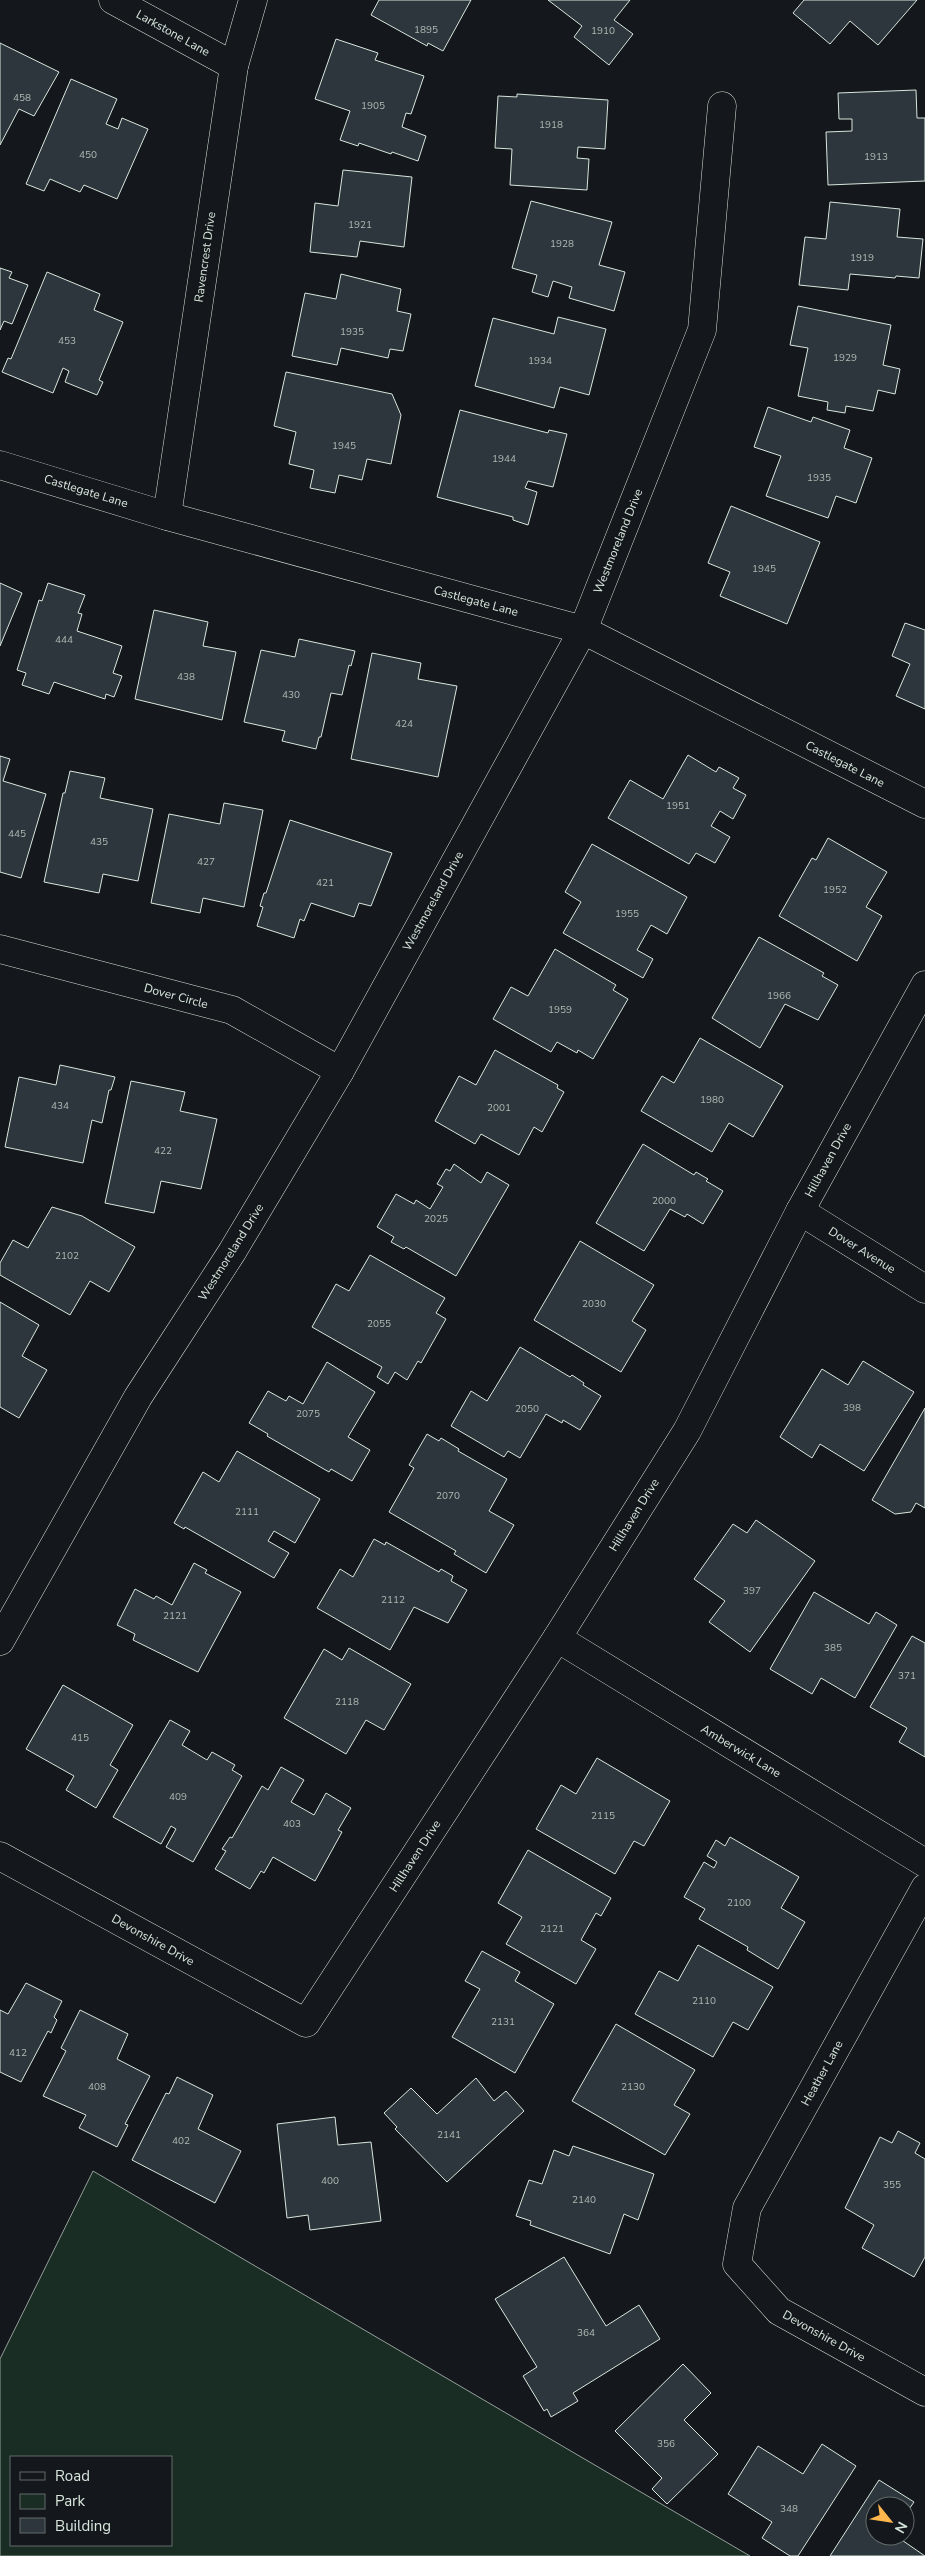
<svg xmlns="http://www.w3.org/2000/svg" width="925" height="2556" font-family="'Nunito Sans',sans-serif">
<rect width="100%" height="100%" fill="#14181c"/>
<!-- green -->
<path fill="#1a2d24" stroke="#939e99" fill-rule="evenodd" d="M 93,2171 L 750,2556 L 0,2556 L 0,2359 ZM 11,2457 L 171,2457 L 171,2545 L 11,2545 Z"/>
<!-- building -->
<g fill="#2c363c" stroke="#d8e6dc">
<polygon points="379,0 471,0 443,51 428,43 427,46 371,15"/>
<polygon points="548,0 630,0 614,20 633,34 609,65 574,37 582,26"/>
<polygon points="804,0 917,0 878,45 850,21 830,44 793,13"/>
<polygon points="336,39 378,53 375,60 424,76 411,114 406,113 402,127 426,136 418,161 392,152 391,154 359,143 358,146 340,140 350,111 315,99"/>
<polygon points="0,43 59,72 34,116 19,109 0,145"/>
<polygon points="71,79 117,99 106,124 118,129 122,118 148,129 117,199 84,185 80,192 50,179 44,191 26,184"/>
<polygon points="916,90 917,118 925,118 925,181 828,185 826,132 852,131 852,119 839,119 838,93"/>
<polygon points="517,94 608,100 605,149 578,147 577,158 589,159 587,190 510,185 512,149 495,148 498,96 517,97"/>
<polygon points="343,170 412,177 404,247 360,241 357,257 310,252 315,203 338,206"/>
<polygon points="531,201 612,222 599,265 625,272 614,311 569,298 572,287 553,281 548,297 532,292 537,275 512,268"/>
<polygon points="830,202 900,209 897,237 923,239 919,278 896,276 895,278 850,274 848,290 799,285 805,237 826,239"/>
<polygon points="0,268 12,272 9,278 28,285 12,324 4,321 0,330"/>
<polygon points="47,272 100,294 94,310 123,322 99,380 103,382 97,395 65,382 69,371 63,368 53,393 2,372 8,358 11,359"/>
<polygon points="341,274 401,289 397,311 411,314 403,351 390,349 388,358 341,348 337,365 292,356 305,293 336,299"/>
<polygon points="798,306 891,325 883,365 900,369 895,394 878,390 873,411 846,406 845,413 827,410 828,402 798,396 808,348 790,345"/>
<polygon points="558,317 606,329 589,395 560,387 554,408 475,386 493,318 554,334"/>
<polygon points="286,372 392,394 401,415 391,464 367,459 362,480 339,475 335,493 310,488 314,470 289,464 296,432 274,426"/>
<polygon points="768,407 811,422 813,417 850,430 844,448 872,458 856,503 836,496 828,518 766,496 781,456 754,447"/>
<polygon points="460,410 548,433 549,430 567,434 553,487 528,481 525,488 537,492 528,525 513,520 513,517 437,497"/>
<polygon points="731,506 820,542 787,624 720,596 730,572 708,563"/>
<polygon points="0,583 22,593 0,646"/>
<polygon points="48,583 85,595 78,613 82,614 77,631 122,646 113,673 122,676 114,697 106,694 105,699 54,682 49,694 22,685 26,673 17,670 39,600 42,601"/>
<polygon points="154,610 208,622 203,646 236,652 222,720 135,699"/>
<polygon points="905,623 925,630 925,709 896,696 910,664 892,656"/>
<polygon points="299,639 355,651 351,666 349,665 342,695 331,693 321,737 319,737 316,749 282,741 285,731 244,722 261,650 295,657"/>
<polygon points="372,653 421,663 418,679 457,686 438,777 351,759"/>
<polygon points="688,755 716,772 719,767 739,778 733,788 746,795 733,819 720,811 711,826 730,837 715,863 696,853 689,864 608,818 630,780 663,799"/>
<polygon points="0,756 10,759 3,781 46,794 21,878 0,872"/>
<polygon points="70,771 105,778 100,798 153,809 138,881 103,874 99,893 44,882 63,793 65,793"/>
<polygon points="224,803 263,810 244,907 203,898 200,913 151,903 169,814 220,824"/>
<polygon points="290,820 392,853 371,906 359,903 354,917 311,903 304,921 300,919 294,938 257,926 263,907 260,906 264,893 266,893"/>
<polygon points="828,838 887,872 866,907 882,916 857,961 779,916 812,858 816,860"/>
<polygon points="592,844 687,897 667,934 651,925 637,950 653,959 643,978 563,933 581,902 565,892"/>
<polygon points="759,937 824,973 822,976 838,985 818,1020 785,1004 760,1048 712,1018"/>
<polygon points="555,949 616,985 613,990 628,999 593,1059 578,1050 577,1053 557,1042 551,1052 493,1019 511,987 528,996"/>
<polygon points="700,1038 783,1086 753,1137 729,1123 712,1152 641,1111 662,1076 674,1083"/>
<polygon points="495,1050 558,1085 557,1088 564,1092 542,1132 534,1127 519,1155 481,1134 475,1144 435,1121 459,1076 476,1085"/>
<polygon points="60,1065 115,1077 111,1090 109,1090 102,1123 92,1120 83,1163 5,1147 19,1077 56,1085"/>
<polygon points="131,1081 185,1092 180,1111 217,1119 201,1189 161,1181 154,1213 105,1203"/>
<polygon points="643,1144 694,1175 696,1172 708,1179 706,1181 723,1191 703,1224 687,1214 685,1217 670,1209 644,1251 596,1223"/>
<polygon points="454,1164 481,1183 487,1172 509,1185 456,1276 406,1247 404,1249 391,1242 394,1237 377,1227 396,1194 414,1204 416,1200 430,1209 443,1187 437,1184 446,1169 450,1171"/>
<polygon points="52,1207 82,1216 135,1247 109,1292 90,1281 70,1315 0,1275 0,1263 13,1240 28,1248"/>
<polygon points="580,1241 654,1285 632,1321 646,1330 621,1372 534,1320"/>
<polygon points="370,1255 445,1298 436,1313 446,1319 421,1363 418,1361 407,1380 395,1372 388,1384 377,1377 382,1367 312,1327 336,1284 349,1291"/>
<polygon points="0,1302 39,1325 22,1356 47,1370 19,1418 0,1407"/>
<polygon points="520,1347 570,1377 572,1375 584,1383 583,1385 601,1396 580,1430 563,1420 562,1423 546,1414 520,1458 508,1451 504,1457 451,1426 471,1391 487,1401"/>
<polygon points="863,1361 914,1392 864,1471 820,1444 812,1458 780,1437 822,1369 848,1385"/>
<polygon points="327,1362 375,1392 348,1437 370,1450 352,1481 331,1469 329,1472 267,1436 268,1434 249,1423 268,1391 286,1401 289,1396 303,1404"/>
<polygon points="925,1408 925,1508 916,1503 911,1512 895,1514 872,1500"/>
<polygon points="427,1434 439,1441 441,1438 459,1449 458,1451 507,1479 489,1511 514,1525 486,1573 454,1554 456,1551 389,1512 414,1468 409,1465"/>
<polygon points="237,1451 320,1499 295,1543 274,1531 268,1541 289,1553 274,1578 185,1527 184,1529 174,1523 203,1472 219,1482"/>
<polygon points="756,1520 815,1561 750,1652 709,1622 725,1601 694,1579 733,1524 747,1533"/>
<polygon points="374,1539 385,1545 386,1542 439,1572 441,1569 453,1576 451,1581 467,1590 448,1623 414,1607 390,1650 317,1608 340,1569 353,1577"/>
<polygon points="194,1563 207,1570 205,1573 241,1592 198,1672 133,1640 135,1634 117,1625 135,1589 154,1599 156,1596 172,1605"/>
<polygon points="814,1592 869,1624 876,1612 897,1625 855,1698 821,1678 812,1694 770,1669"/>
<polygon points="912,1636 925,1643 925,1757 899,1742 907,1728 870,1707"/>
<polygon points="349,1648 411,1684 384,1730 366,1720 346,1754 284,1718 324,1649 342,1660"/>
<polygon points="63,1685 133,1725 110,1765 118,1770 96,1808 66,1790 74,1776 26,1749"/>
<polygon points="170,1720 190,1731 182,1745 207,1760 212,1752 235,1765 232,1770 242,1776 193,1862 166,1847 176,1829 171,1826 161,1844 113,1817"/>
<polygon points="597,1758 670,1801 644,1846 634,1841 615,1874 536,1829 561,1785 576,1794"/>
<polygon points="281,1767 304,1780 291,1802 314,1815 326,1793 351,1808 338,1830 342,1832 315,1881 273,1857 264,1873 261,1871 250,1889 215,1869 226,1851 222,1849 230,1837 232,1838 262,1786 268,1790"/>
<polygon points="730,1837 799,1877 781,1908 805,1922 778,1969 747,1950 748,1947 699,1919 705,1909 684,1897 704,1862 714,1868 717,1862 707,1856 716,1840 725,1846"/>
<polygon points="528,1850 611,1898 601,1916 596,1913 581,1940 596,1949 576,1984 506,1944 522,1917 498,1903"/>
<polygon points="698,1945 773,1987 748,2030 733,2022 713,2057 635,2014 659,1971 678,1981"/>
<polygon points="482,1951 520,1972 515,1981 554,2004 515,2073 452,2037 480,1989 465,1981"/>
<polygon points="26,1983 62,2001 54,2017 57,2020 51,2033 48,2031 21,2082 0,2072 0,2010 8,2014"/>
<polygon points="80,2010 128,2034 117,2059 150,2076 125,2124 128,2125 117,2147 79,2128 86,2115 43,2096 66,2051 61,2048"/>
<polygon points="616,2024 695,2070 674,2105 690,2114 665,2155 572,2101"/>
<polygon points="177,2077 213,2095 198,2129 241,2151 215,2203 132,2160 166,2093 169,2094"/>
<polygon points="476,2078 494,2101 506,2091 524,2111 447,2182 395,2129 397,2127 384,2113 411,2088 437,2114"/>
<polygon points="335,2117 338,2145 371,2142 381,2221 310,2230 308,2215 287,2218 277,2124"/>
<polygon points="898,2131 920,2143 915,2153 925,2159 925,2257 914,2277 862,2248 874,2225 845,2208 880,2137 892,2143"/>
<polygon points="573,2146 654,2174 638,2220 624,2214 610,2254 530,2225 531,2221 516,2216 529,2180 542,2184 554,2150 569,2156"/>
<polygon points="564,2257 606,2326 639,2305 660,2339 573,2393 578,2401 551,2417 547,2409 544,2411 523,2376 537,2367 495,2299"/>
<polygon points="683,2364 711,2393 684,2420 718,2454 667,2504 652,2489 662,2478 615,2431"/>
<polygon points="822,2444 856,2466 798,2556 790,2556 762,2538 772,2522 728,2494 758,2446 803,2474"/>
<polygon points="879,2480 914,2502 905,2515 905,2506 875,2506 875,2536 896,2536 925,2556 830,2556"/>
</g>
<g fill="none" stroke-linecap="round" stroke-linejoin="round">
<defs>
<g id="minor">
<polyline points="113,0 234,66"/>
<polyline points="0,465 167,516 583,630 925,804"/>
<polyline points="167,516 234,66 253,0"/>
<polyline points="0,949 232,1010 340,1071"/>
<polyline points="800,1211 925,1289"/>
<polyline points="557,1638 925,1863"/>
<polyline points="0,1641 138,1397 232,1252 340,1071 583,630 702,330 722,106"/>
<polyline points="0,1856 306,2023 557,1638 687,1431 800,1211 925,985"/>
<polyline points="925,1888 747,2208 737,2264 779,2311 925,2392"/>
</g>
</defs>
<!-- minor casing -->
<use href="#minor" stroke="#d8e6dc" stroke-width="29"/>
<!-- minor -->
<use href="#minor" stroke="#14181c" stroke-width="28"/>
</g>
<g text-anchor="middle" stroke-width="4" stroke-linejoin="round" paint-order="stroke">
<!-- number labels -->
<g font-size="10" fill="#adbab4">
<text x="426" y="33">1895</text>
<text x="603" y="34">1910</text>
<text x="22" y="101">458</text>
<text x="373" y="109">1905</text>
<text x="551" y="128">1918</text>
<text x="88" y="158">450</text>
<text x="876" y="160">1913</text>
<text x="360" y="228">1921</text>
<text x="562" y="247">1928</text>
<text x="862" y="261">1919</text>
<text x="352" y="335">1935</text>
<text x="67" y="344">453</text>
<text x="845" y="361">1929</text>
<text x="540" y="364">1934</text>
<text x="344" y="449">1945</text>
<text x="504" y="462">1944</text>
<text x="819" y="481">1935</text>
<text x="764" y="572">1945</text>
<text x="64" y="643">444</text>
<text x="186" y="680">438</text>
<text x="291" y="698">430</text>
<text x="404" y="727">424</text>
<text x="678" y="809">1951</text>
<text x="17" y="837">445</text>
<text x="99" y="845">435</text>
<text x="206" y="865">427</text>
<text x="325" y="886">421</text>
<text x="835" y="893">1952</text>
<text x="627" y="917">1955</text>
<text x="779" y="999">1966</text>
<text x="560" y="1013">1959</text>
<text x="712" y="1103">1980</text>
<text x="60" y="1109">434</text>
<text x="499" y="1111">2001</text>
<text x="163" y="1154">422</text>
<text x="664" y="1204">2000</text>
<text x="436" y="1222">2025</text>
<text x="67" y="1259">2102</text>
<text x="594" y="1307">2030</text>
<text x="379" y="1327">2055</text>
<text x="852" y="1411">398</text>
<text x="527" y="1412">2050</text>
<text x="308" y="1417">2075</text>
<text x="448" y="1499">2070</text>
<text x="247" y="1515">2111</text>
<text x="752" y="1594">397</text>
<text x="393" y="1603">2112</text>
<text x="175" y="1619">2121</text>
<text x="833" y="1651">385</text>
<text x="907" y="1679">371</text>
<text x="347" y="1705">2118</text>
<text x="80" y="1741">415</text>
<text x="178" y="1800">409</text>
<text x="603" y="1819">2115</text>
<text x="292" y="1827">403</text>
<text x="739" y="1906">2100</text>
<text x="552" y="1932">2121</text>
<text x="704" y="2004">2110</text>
<text x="503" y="2025">2131</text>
<text x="18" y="2056">412</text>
<text x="97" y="2090">408</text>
<text x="633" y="2090">2130</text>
<text x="449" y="2138">2141</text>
<text x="181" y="2144">402</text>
<text x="330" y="2184">400</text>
<text x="892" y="2188">355</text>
<text x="584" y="2203">2140</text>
<text x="586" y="2336">364</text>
<text x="666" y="2447">356</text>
<text x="789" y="2512">348</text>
</g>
<!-- street labels -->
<g font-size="12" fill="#d8e6dc" stroke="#14181c">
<text transform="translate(173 33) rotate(29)" y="4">Larkstone Lane</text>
<text transform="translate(205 257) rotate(-82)" y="4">Ravencrest Drive</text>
<text transform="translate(86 491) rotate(17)" y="4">Castlegate Lane</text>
<text transform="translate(618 541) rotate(-68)" y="4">Westmoreland Drive</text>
<text transform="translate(476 601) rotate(15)" y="4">Castlegate Lane</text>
<text transform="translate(845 764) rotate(27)" y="4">Castlegate Lane</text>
<text transform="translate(433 901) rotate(-61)" y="4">Westmoreland Drive</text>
<text transform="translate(176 996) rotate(15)" y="4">Dover Circle</text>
<text transform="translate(828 1160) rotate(-61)" y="4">Hillhaven Drive</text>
<text transform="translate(862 1250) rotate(32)" y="4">Dover Avenue</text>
<text transform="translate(231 1252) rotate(-58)" y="4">Westmoreland Drive</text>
<text transform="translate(634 1515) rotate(-58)" y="4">Hillhaven Drive</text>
<text transform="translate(741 1751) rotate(31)" y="4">Amberwick Lane</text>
<text transform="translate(415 1856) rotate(-57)" y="4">Hillhaven Drive</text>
<text transform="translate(153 1940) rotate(29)" y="4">Devonshire Drive</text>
<text transform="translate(822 2073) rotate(-61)" y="4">Heather Lane</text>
<text transform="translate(824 2336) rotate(29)" y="4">Devonshire Drive</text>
</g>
</g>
<!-- legend -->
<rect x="10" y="2456" width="162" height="90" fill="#14181c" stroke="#626a69"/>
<rect x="20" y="2472" width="25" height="8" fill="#14181c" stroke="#626a69"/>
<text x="55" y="2481" font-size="15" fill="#d8e6dc">Road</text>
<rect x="20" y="2494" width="25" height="15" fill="#1a2d24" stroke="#626a69"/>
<text x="55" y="2506" font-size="15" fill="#d8e6dc">Park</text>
<rect x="20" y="2518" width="25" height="15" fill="#2c363c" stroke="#626a69"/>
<text x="55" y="2531" font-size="15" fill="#d8e6dc">Building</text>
<!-- north arrow -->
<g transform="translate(890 2521) rotate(120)"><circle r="24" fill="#14181c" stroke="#626a69"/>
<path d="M0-4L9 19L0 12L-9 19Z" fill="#ffb74d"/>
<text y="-8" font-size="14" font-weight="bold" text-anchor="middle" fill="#d8e6dc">N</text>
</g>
</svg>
